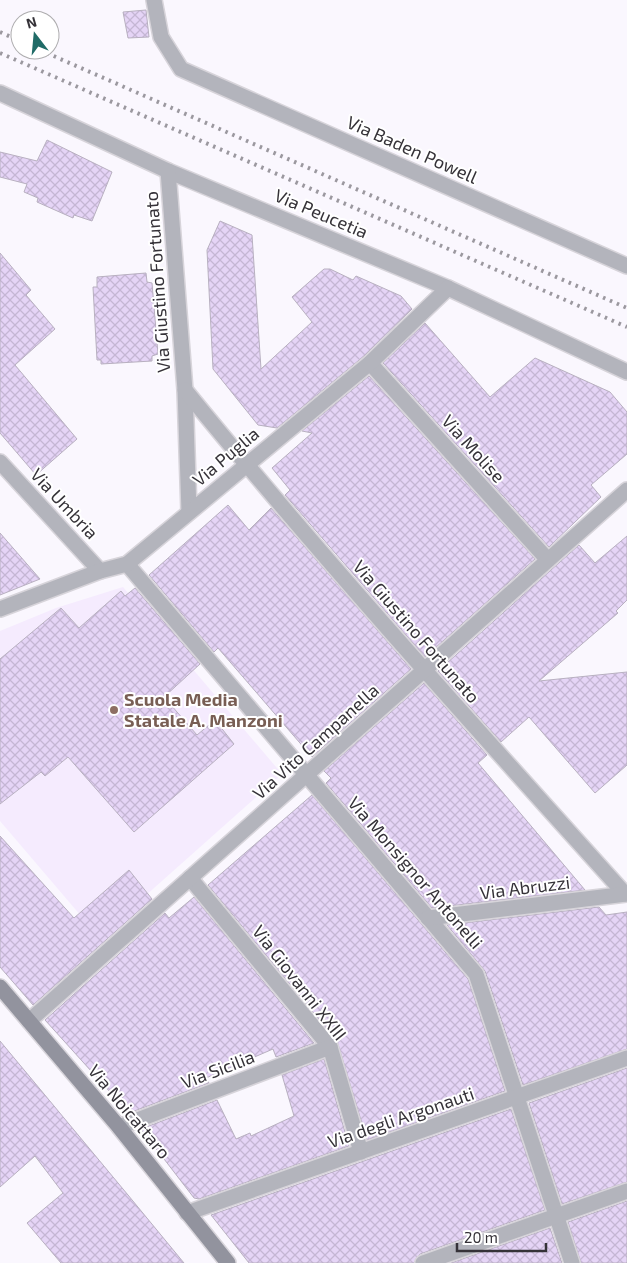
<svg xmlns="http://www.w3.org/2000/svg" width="627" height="1263" font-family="'Exo 2',sans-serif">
<defs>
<pattern id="building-cross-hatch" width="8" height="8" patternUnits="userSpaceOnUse" patternTransform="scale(1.25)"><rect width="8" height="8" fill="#e5d4f6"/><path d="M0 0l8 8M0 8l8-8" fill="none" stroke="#c5b6d4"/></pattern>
</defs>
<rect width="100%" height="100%" fill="#faf7fe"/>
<!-- built -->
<polygon fill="#f5ebfe" points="123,587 282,774 99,937 0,821 0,631 56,608"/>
<!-- building -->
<g fill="url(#building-cross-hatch)" stroke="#b8b0c0">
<polygon points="146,10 149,37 128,38 123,12"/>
<polygon points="47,140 112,172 92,221 74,215 73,218 37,202 38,198 24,192 27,184 0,177 0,152 37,161"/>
<polygon points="220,221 252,235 261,369 312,322 292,297 324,269 330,269 353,280 356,276 401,296 412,309 364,356 277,428 258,425 213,369 207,250"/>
<polygon points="0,253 31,290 26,295 55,329 15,365 77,439 36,475 0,433"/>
<polygon points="146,273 147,282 152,283 158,354 152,356 152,361 101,364 101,360 97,360 93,287 97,287 97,277"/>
<polygon points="425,323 490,397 535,358 610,392 627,412 627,454 591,485 601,497 549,547 383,363"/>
<polygon points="369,376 535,559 425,657 285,495 290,490 272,468 312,433 302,431"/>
<polygon points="228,505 249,530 271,508 411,669 312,757 218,648 214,652 149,575"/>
<polygon points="0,533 40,579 0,595"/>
<polygon points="627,536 627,600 616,611 618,613 539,681 627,672 627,765 595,793 529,717 501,742 438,671 579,545 595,563"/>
<polygon points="135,588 200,664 164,697 197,735 215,720 234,744 134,832 68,757 45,776 41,772 0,804 0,659 61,608 79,628 121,591 125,596"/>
<polygon points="424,683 487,755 478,763 585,890 432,908 326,783 331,778 324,771"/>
<polygon points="312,795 468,979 505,1091 367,1140 337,1041 208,885"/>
<polygon points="0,836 74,918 129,870 152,899 33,1005 0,967"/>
<polygon points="194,897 314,1043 276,1057 273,1049 206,1078 209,1083 129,1113 45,1020 165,913 169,918"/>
<polygon points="599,907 606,915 627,912 627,1049 523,1085 485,971 447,925"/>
<polygon points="0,1041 128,1195 184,1263 61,1263 27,1223 63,1193 35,1156 0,1187"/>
<polygon points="324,1059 349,1146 199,1199 194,1198 141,1129 217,1100 236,1139 250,1133 251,1136 294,1116 282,1075"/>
<polygon points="627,1068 627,1182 562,1204 529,1103"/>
<polygon points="511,1109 545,1210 420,1254 414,1263 249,1263 211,1215"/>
<polygon points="627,1201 627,1263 581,1263 568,1222"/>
<polygon points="550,1228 562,1263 451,1263"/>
</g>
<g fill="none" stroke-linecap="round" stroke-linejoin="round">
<defs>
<g id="street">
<polyline points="154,0 161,37 181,69 627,266"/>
<polyline points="0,93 168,171 448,288 627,372"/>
<polyline points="168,171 185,390 189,512"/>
<polyline points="370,363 548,560"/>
<path d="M 185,390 C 326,563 476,728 625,894"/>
<polyline points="0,462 100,571"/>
<polyline points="127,564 476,974 572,1263"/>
<polyline points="0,609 100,571 127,564 370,363 448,288"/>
<polyline points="190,878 330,1047 361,1152"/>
<polyline points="428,918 627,894"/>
<polyline points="29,1021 627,490"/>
<polyline points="119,1127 330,1047"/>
<polyline points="187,1213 627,1058"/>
<polyline points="423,1263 627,1191"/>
</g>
<polyline id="secondary" points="0,987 119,1127 228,1263"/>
</defs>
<!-- street casing -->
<use href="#street" stroke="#d7d4da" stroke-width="18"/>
<!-- secondary casing -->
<use href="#secondary" stroke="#d7d4da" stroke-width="18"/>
<!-- street -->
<use href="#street" stroke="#b3b4bc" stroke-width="15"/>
<!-- secondary -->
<use href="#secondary" stroke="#92939e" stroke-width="15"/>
<!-- rail -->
<g stroke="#9b989f" stroke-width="4" stroke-dasharray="2.5 5" stroke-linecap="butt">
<polyline points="0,32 20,41"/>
<polyline points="40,50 627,308"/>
<polyline points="0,53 627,327"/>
</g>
</g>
<!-- markers -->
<circle fill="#8d6e63" stroke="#fff" stroke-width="2" cx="114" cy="710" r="5"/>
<g text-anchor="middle" stroke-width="4" stroke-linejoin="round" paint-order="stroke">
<!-- street labels -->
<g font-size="18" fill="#353238" stroke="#fff">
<text transform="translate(412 150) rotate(24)" y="6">Via Baden Powell</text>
<text transform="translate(321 214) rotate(23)" y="6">Via Peucetia</text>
<text transform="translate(158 282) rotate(-94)" y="6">Via Giustino Fortunato</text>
<text transform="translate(473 449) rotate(48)" y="6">Via Molise</text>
<text transform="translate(226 457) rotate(-40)" y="6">Via Puglia</text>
<text transform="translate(64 504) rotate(47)" y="6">Via Umbria</text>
<text transform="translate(416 632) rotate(49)" y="6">Via Giustino Fortunato</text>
<text transform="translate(316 742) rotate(-42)" y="6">Via Vito Campanella</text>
<text transform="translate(415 873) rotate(49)" y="6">Via Monsignor Antonelli</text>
<text transform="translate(525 888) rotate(-7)" y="6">Via Abruzzi</text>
<text transform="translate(299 983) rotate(52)" y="6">Via Giovanni XXIII</text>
<text transform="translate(218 1070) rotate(-21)" y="6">Via Sicilia</text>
<text transform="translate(129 1112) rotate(50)" y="6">Via Noicattaro</text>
<text transform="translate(401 1118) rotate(-19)" y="6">Via degli Argonauti</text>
</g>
<!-- education labels -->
<g font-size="18" font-weight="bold" fill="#785e54" stroke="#fff" text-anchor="start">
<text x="124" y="706">Scuola Media<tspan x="124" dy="21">Statale A. Manzoni</tspan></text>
</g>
</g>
<!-- north arrow -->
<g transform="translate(35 35) rotate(344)"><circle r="24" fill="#ffffff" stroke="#aeadaf"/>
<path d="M0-4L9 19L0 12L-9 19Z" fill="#206b67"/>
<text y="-8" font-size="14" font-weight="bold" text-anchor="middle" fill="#353238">N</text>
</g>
<!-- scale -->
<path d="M457 1243v8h89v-8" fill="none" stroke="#353238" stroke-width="2.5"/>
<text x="464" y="1243" font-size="15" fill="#353238" stroke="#ffffff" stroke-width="4" paint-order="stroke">20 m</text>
</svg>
